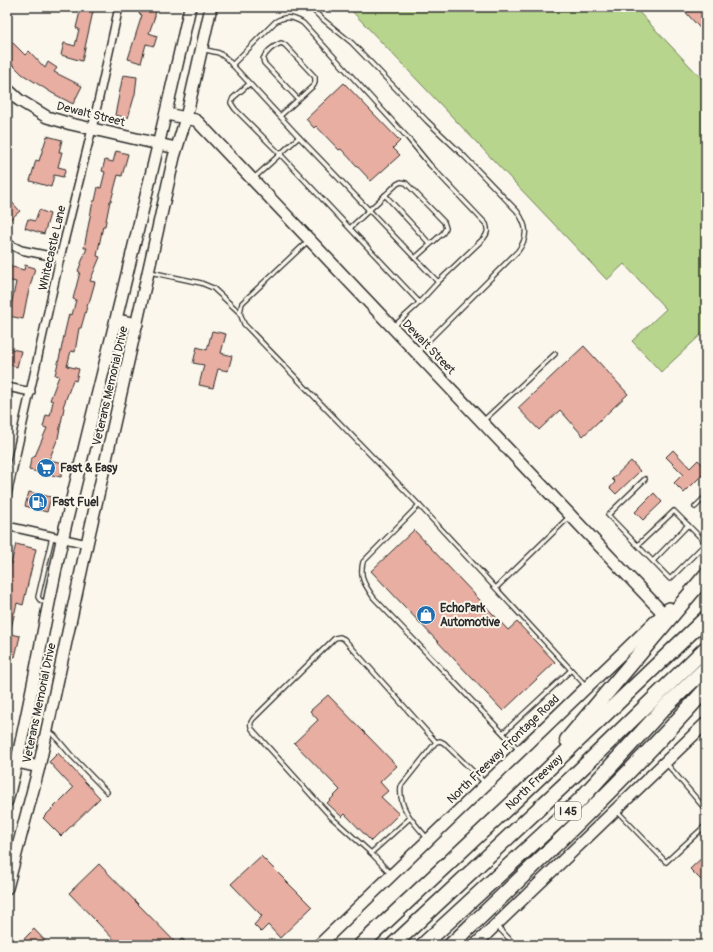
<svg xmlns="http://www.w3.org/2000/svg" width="713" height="952" font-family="Pangolin,sans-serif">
<rect width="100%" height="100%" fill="#fbf7ec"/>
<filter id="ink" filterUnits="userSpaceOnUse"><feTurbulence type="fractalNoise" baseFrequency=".025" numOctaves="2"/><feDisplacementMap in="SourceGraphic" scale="8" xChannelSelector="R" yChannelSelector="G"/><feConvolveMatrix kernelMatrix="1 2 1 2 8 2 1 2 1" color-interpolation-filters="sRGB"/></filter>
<g filter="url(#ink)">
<!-- green -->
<polygon fill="#b8d58d" stroke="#72805c" points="348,7 634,7 706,83 706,330 661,372 632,341 666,309 624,264 607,280"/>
<!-- building -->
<g fill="#e7aea1" stroke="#2b2b2b">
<polygon points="81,7 94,7 82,61 61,55 64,43 75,46 79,29 76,28"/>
<polygon points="140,7 156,7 155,16 149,33 157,36 154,46 146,44 141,63 128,59 142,15 139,14"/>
<polygon points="681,7 706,7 706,35"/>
<polygon points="7,37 25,55 29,51 45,68 48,62 57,68 54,72 82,86 73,104 52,93 22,74 7,59"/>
<polygon points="123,75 137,77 135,94 128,118 115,115"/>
<polygon points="344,83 400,141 393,148 400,155 371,181 341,149 339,150 316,126 314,128 306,119"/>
<polygon points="47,136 62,140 59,152 62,152 58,167 66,169 63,177 54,175 51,187 30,181 36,160 39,161"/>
<polygon points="116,151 128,154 122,176 118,175 111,201 110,201 105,226 103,226 97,256 100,257 90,281 95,282 89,303 88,303 81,328 79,328 75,352 71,351 67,366 79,369 76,381 73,380 63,407 64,408 58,438 49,460 64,463 61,477 29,470 31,459 35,456 47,428 43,427 46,415 50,416 53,401 50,400 59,376 55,375 60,355 65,331 69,314 72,315 76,300 73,299 80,272 78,271 87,248 84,248 93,201 95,201 98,187 101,188 105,172 102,171 105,160 113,162"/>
<polygon points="7,197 20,211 7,222"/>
<polygon points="39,210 50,214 44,234 25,228 28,219 35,221"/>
<polygon points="25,265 35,268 27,298 23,319 9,316 16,282 7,280 7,274 9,266 24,270"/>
<polygon points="212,331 226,334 221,353 232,356 228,371 218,369 213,388 199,385 204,365 193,363 197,347 207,350"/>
<polygon points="584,346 628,394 583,436 560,410 539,430 518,408"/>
<polygon points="7,348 21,351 17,367 7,364"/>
<polygon points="673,450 690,468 698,460 706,468 706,471 684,493 674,483 683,474 666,457"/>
<polygon points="631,461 640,471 616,494 610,488 615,482 612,479"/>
<polygon points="29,492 51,497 47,512 25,506"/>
<polygon points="654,493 662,502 643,520 635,512"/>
<polygon points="414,530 508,630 517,622 555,662 503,711 371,571"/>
<polygon points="16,544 36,549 23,605 17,603 10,632 7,632 7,579"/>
<polygon points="7,633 20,636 15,657 7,655"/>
<polygon points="328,695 397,766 380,782 388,791 381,797 399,814 371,841 345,814 342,817 327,803 340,790 294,743 318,720 310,711"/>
<polygon points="58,753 100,798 61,836 43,818 73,788 49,762"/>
<polygon points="706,854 706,885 690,869"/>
<polygon points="261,856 312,907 280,938 268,925 261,932 254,925 262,916 231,884"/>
<polygon points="99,864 178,945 119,945 69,893"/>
<polygon points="34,929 49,945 18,945"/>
</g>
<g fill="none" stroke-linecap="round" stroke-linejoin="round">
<defs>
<g id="lane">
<path d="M 310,7 L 320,17 L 352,43 L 427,121 L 465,157 L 517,211 C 527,225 529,236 518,251 L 418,351"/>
<polyline points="202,49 219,53 226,58 299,137 438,282"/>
<path d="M 232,65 L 275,22 C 285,15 294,17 303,23 L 407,137 L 430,165 L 486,224 C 488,230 488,233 484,238 L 438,282 L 416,306 L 393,327"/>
<polyline points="249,84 233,98 231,103 235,109 280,154 420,303"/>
<path d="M 280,116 L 314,85 L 315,82 L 315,77 L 285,45 L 281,43 C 274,46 266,52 263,59 L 264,63 L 298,99"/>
<polyline points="254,178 299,137"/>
<polyline points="385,195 430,244"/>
<polyline points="350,228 397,184 401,182 406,183 444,222 446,228 443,233 415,258"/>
<polyline points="308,241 242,303 240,313 244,324 419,505 586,686"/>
<polyline points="150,272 201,283 213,288 240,313"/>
<polyline points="483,421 555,354"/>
<path d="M 419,505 L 363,562 C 359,578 365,585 374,598 L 519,750"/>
<polyline points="695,507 706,496"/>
<polyline points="638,545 674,511 706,543 670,579 608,515 645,479"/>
<polyline points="653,561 688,525"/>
<polyline points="496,588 569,517"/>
<polyline points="46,603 40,600 38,597 52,537"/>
<polyline points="48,731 54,735 70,754 107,792"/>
<polyline points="503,733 571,670"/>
<polyline points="666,763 706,810"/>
<polyline points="616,810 666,862 706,825"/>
<path d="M 428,839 C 414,823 398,808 401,786 L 436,742 L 440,741 L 444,743 L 485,783"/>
<path d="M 371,853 L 331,817 L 252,729 C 250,725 250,723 253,719 L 335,638 L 340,637 L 344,639 L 436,742"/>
<polyline points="391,874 371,853 410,818"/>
<polyline points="497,926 515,945"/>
<polyline points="182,942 185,945"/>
</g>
<g id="street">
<polyline points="7,243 21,250 60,258"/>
<polyline points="7,387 31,392"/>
<polyline points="7,495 60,258 92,129 119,7"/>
<polyline points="7,526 87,544"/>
</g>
<g id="secondary">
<polyline points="7,89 19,100 47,117 71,124 176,148"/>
<polyline points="167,114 195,120 198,122 664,614"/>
<polyline points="116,320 137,324"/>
<polyline points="17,762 39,767"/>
<path d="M 7,801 C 30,713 43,624 63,536 C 105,360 151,184 190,7"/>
<polyline points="7,888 39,767 87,544 174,157 186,118 211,7"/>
<polyline points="319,945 669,608"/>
<polyline points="475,945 706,723"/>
</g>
<g id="highway">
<polyline points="567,740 706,575"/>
<polyline points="361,945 520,796 706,618"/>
<polyline points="393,945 580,770 706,648"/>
<polyline points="423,945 578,802 663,709 706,668"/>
<path d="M 451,945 C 538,862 626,779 706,689"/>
</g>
</defs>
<!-- lane casing -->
<use href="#lane" stroke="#2b2b2b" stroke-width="6"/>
<!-- street casing -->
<use href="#street" stroke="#2b2b2b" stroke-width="10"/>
<!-- secondary casing -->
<use href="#secondary" stroke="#2b2b2b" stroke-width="14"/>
<!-- highway casing -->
<use href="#highway" stroke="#2b2b2b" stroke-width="17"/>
<!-- lane -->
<use href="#lane" stroke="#fbf7ec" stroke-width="3.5"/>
<!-- street -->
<use href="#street" stroke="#fbf7ec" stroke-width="7"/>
<!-- secondary -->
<use href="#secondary" stroke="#fbf7ec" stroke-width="11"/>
<!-- highway -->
<use href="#highway" stroke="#fbf7ec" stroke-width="14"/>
</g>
</g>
<!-- icons -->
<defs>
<symbol id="supermarket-disc" viewBox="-11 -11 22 22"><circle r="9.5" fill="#1f6fb2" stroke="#fbf7ec"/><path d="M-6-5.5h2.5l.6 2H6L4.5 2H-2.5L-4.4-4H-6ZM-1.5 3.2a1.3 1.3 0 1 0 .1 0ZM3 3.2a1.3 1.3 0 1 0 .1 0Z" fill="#fff"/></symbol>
<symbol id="fuel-disc" viewBox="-11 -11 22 22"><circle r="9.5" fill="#1f6fb2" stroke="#fbf7ec"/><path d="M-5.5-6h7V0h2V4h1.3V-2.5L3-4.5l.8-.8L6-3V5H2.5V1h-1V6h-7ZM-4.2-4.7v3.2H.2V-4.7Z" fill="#fff"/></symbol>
<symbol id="shop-disc" viewBox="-11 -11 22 22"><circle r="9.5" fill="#1f6fb2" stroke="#fbf7ec"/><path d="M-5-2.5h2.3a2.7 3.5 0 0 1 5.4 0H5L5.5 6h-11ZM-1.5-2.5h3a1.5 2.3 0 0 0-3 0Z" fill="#fff"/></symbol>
</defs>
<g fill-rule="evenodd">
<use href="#supermarket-disc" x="35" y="457" width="22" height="22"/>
<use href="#fuel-disc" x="27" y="491" width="22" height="22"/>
<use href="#shop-disc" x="415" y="604" width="22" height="22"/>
</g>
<g text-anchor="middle" stroke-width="4" stroke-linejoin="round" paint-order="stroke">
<!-- shield labels -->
<rect fill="#fbf7ec" stroke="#696865" stroke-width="1" x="555" y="802" width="26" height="18" rx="3"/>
<g font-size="11" font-weight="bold" fill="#2b2b2b">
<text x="568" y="815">I 45</text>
</g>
<!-- street labels -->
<g font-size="12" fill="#2b2b2b" stroke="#fbf7ec">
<text transform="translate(91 114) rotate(14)" y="4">Dewalt Street</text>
<text transform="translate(52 248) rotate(-77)" y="4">Whitecastle Lane</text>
<text transform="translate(429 347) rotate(46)" y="4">Dewalt Street</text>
<text transform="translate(110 386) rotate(-77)" y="4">Veterans Memorial Drive</text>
<text transform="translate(39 703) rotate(-78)" y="4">Veterans Memorial Drive</text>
<text transform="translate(503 749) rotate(-44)" y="4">North Freeway Frontage Road</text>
<text transform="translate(534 782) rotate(-44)" y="4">North Freeway</text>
</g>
<!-- poi labels -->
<g font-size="12" font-weight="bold" fill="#2b2b2b" stroke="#fbf7ec" text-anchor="start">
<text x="60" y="472">Fast &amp; Easy</text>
<text x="52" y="506">Fast Fuel</text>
<text x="440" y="612">EchoPark<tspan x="440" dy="14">Automotive</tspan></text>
</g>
</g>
<!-- margin -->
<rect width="713" height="952" fill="none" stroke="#fbf7ec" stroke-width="24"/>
<rect x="12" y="12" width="689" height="928" fill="none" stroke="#2b2b2b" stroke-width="1.5" filter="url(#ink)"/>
</svg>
